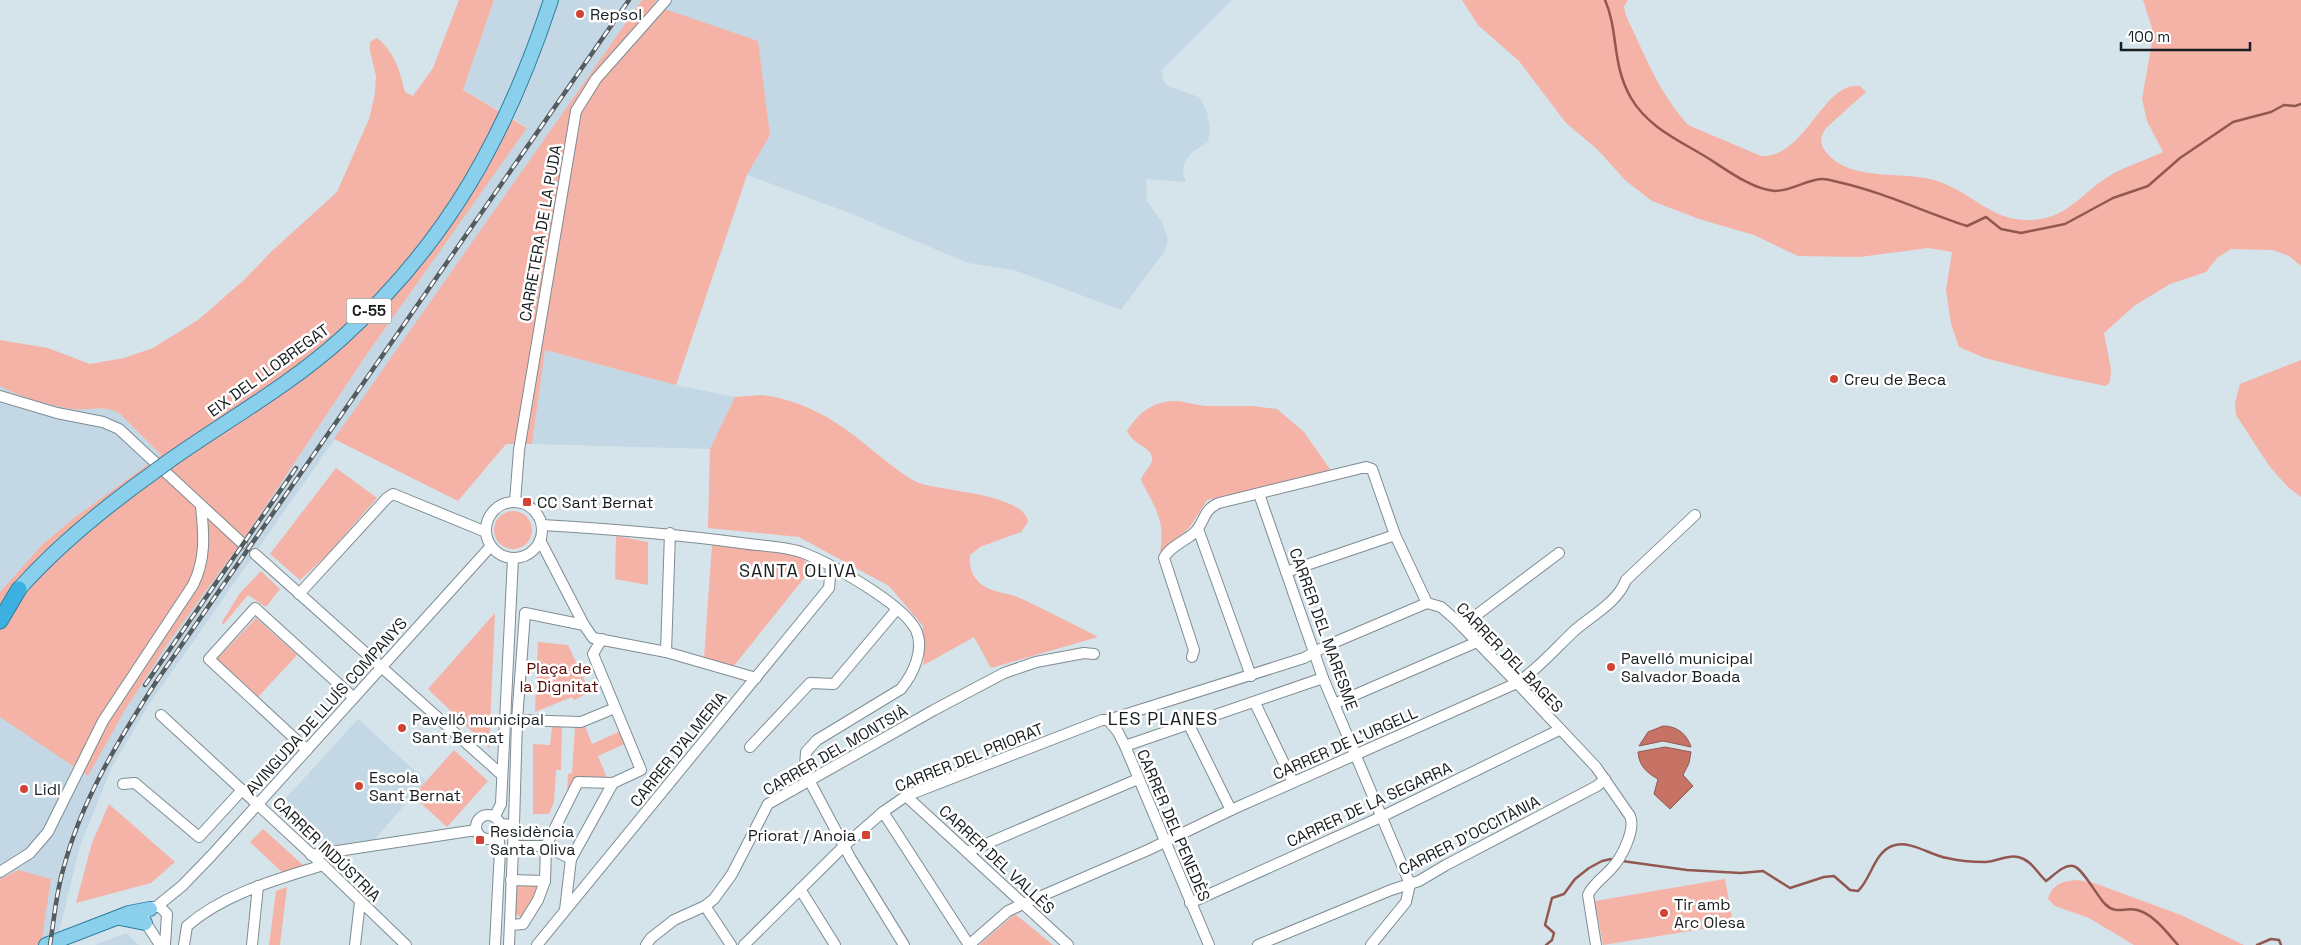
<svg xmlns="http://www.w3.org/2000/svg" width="2301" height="945" font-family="'Space Grotesk',sans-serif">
<rect width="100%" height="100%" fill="#d5e4eb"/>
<!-- built -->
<g fill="#c3d8e4">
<polygon points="494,0 642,0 148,706 112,767 80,846 56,945 41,945 42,929 18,870 0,879 0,717 88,775 125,710 168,643 245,537 367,354 527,127 463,90"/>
<polygon points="657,0 1232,0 1162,70 1163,79 1167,86 1199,97 1207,111 1210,129 1208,142 1191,153 1184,163 1183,173 1186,182 1146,179 1147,201 1162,222 1168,240 1164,252 1121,310 1014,270 968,263 852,214 747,175 770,135 758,42 652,5"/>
<polygon points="545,350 676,385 735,397 710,449 532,444"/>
<polygon points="0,386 30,398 71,409 112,409 120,414 161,455 74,518 42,545 0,592"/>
<polygon points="358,719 426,781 373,841 324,848 278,807"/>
<polygon points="126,933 139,945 95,945"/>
</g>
<!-- green -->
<g fill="#f5b2a6">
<path d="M 459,0 L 494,0 L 463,90 L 527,128 L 367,354 L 245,537 L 168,643 L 125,710 L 88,776 L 0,717 L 0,592 L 42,545 L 74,518 L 161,455 L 120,414 C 105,404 87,411 71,409 C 48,405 20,397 0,386 L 0,340 L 48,348 L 90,364 L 124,358 L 153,348 L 198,320 L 244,280 L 272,251 L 337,192 L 369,119 L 375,94 L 376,76 L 370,51 L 370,42 L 377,38 C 395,52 400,72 405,92 L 413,96 L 433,68 Z"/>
<polygon points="642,0 657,0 653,5 758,41 770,135 747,175 676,385 545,350 532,444 506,444 458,501 334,439"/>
<path d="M 1462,0 L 1628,0 L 1624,6 C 1625,17 1631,25 1635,35 C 1650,67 1660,91 1683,119 L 1688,125 L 1761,156 C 1806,158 1823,81 1860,86 L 1866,92 L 1826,128 C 1820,137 1819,143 1826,152 C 1851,184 1906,169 1940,182 C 1980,197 1995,226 2041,219 C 2071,214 2086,189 2111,175 C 2126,166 2146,160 2163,152 L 2147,121 L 2142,99 L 2153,37 L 2152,28 L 2143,0 L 2301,0 L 2301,266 L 2289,256 L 2273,250 L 2231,249 L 2217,258 L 2206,272 L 2170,284 L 2134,306 L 2104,333 L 2111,369 L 2110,382 L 2106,386 L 2052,375 L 1985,358 L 1959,347 L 1951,324 L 1946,290 L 1952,252 L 1928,248 L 1860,257 L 1798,256 L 1754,235 L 1699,219 L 1652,201 L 1626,181 L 1597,149 L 1566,123 L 1519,61 L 1478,25 Z"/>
<polygon points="2301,360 2301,497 2288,487 2270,467 2236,415 2235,403 2240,384"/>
<path d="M 762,395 C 802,400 835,419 866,445 C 879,455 904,477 919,483 C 941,491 1025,494 1028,522 L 1021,532 L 980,547 L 970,555 C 969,564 971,574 977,580 C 987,593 1008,592 1022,599 C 1048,611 1073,624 1098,637 L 991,668 L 974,637 L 924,665 L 923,626 L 889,586 L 799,537 L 708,528 L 710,449 L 735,397 Z"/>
<path d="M 1178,401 L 1204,406 L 1252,406 L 1277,409 L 1304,432 L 1332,472 L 1207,500 L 1189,528 L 1160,552 C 1166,520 1154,506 1141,480 C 1143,472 1153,466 1152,458 C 1151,447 1132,444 1127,431 C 1139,412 1154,400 1178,401 Z"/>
<polygon points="336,468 377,498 327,555 300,580 270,554"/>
<circle cx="513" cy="530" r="19"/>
<polygon points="616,536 648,542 648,585 615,579"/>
<polygon points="712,545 799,555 812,568 733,667 704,658"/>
<polygon points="261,571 280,589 266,607 248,595 223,625 222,622 240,593"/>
<polygon points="495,613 489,748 428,689"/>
<polygon points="256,618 297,655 258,697 217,659"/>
<polygon points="538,642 568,645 590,692 574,700 572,697 535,712"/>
<polygon points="585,726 592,744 623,730 627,743 598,756 607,778 577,781 567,794 568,774 572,773 575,728"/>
<polygon points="552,727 562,727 561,770 556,770 554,802 549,814 533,814 533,744 550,745"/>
<polygon points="454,750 488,781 447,827 413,796"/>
<polygon points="109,804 175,862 151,883 76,903 92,843"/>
<polygon points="263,829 303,865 285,875 250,842"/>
<polygon points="18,870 51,879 41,945 0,945 0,879"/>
<polygon points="1725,879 1733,924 1603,945 1595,901"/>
<path d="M 2077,880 L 2094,883 L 2181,915 L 2244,945 L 2134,945 L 2089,918 L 2055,906 L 2048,899 C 2052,884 2063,881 2077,880 Z"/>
<polygon points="515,883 536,886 538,890 522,917 514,914"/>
<polygon points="287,887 280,945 269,945 276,891"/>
<polygon points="1015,914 1053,945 979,945"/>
</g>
<!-- water -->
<g fill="#c67265" stroke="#925850">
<path d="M 1663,726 C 1677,726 1687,734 1691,747 L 1663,741 L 1639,746 L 1648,732 Z"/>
<path d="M 1665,747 L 1691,752 L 1689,763 L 1683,775 L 1693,786 L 1670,809 L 1654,794 L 1658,779 C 1647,773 1639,766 1638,752 Z"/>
</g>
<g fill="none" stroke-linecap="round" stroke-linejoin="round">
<!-- stream -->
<g stroke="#925850" stroke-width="2.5">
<path d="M 1605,0 C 1619,32 1611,63 1631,98 C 1649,129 1683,142 1711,160 C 1728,171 1754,190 1775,191 C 1792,191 1807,179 1823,179 C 1828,179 1833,181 1838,182 C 1883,192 1924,212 1967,226 L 1986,217 L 2001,229 L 2021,233 L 2065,224 L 2113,198 L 2148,186 L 2180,158 L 2233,122 L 2271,112 L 2284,105 L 2295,106 L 2301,104"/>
<path d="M 1622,861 L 1687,870 L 1741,873 L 1763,871 L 1790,888 L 1824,877 L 1834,876 L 1850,890 L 1858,891 C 1871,879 1874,853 1892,846 C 1910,839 1931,856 1947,858 C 1959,861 1974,862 1985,862 C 1997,862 2007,854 2018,857 C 2032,860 2037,873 2046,881 C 2053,876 2064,864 2073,866 C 2082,867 2097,896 2105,904 C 2116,915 2125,907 2137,910 C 2154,914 2168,934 2178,945"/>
<polyline points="1546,945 1552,940 1554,933 1545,925 1552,898 1564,894 1575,879 1589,868 1602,861 1611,859"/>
<polyline points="2257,945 2271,939 2279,940 2281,945"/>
</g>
<!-- minor-tunnel -->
<polyline stroke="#afbcc2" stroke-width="10" stroke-dasharray="10 5" stroke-linecap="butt" points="242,543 255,554"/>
<defs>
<g id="minor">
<polyline points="0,396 57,413 103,422 119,429 242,543"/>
<polyline points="1259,494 1323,678 1410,884"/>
<polyline points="515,502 519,450 576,111 596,79 666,0"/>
<circle cx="514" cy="530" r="28"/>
<path d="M 542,525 C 609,529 675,534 741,543 C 760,546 783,546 801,552 C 830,563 902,603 916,630 C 925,650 913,674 901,689 L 817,740 L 806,752 L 805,767 L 809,780 L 851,859 L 904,945"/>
<polyline points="1198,529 1251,676"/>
<polyline points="540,540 584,625 593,638 666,652 756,678"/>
<polyline points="255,554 502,775"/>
<polyline points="1286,572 1395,535"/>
<polyline points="299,594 387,498 393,494 486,532"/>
<polyline points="1462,626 1559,553"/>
<polyline points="666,652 670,533"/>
<path d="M 1192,657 L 1194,650 L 1164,558 C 1169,547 1185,541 1194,533 C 1205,523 1202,510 1219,503 L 1366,467 L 1372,469 L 1395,535 L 1427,603 L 1441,607 L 1456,620 L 1517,683 L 1596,767 L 1630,816 C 1636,830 1621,859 1611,869 C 1604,877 1592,885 1588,895 L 1596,945"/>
<polyline points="1255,703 1293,782"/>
<polyline points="1334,704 1477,642"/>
<polyline points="161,715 323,865 406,945"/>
<polyline points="517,720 581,722 615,708"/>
<polyline points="1108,720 1118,732 1125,746 1209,945"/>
<polyline points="1189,725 1231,810"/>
<polyline points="1125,746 1323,678"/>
<polyline points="750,747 810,683 834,684 897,609"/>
<polyline points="307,750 209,659 255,608 354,698"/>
<polyline points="123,784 135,783 199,837 242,790"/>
<polyline points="906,796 1068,945"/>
<polyline points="883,812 969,945"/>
<circle cx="488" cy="827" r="12"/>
<polyline points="495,816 501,804 513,558"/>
<polyline points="501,824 514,825 509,945"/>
<polyline points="514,825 517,720 525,613 584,625"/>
<polyline points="513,846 546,846 571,859"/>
<polyline points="967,852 1138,779"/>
<polyline points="311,855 476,830"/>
<path d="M 0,872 L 30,853 L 48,832 L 103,721 L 193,585 C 206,559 204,535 201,506"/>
<polyline points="511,880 545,881"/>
<polyline points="800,889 835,945"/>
<polyline points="1190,903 1381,817 1559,730"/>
<polyline points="705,906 731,945"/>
<polyline points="156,907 182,886 211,856 491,546"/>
<polyline points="565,910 571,859 613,783 641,770 593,654 602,639"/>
<polyline points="510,925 523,924 538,900 545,881 546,846 578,782 613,783"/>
<polyline points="160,945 144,920 145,913 153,907 160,907 167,914 165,945"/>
<path d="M 184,945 L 187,926 C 225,893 276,880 323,865"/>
<polyline points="252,945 258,886"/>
<polyline points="355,945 360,902"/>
<polyline points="495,945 500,850 498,835"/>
<polyline points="537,945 829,588 831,567"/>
<polyline points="646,945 651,938 674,920 705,906 714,899 732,874 768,804 934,710 1004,673 1036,662 1084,653 1094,654"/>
<polyline points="744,945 844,846 883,812 906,796 1102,720 1108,720 1304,658 1326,646 1427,603"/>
<path d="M 969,945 L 1008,911 L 1023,904 L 1148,850 L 1231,810 L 1517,683 C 1538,669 1555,649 1574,631 C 1592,615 1617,603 1626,580 L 1695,515"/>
<polyline points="1258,945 1391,890 1419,881 1446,865 1597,786 1605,779"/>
<polyline points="1371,945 1406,902 1410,884"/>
</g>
<g id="major">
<path d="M 169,461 C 227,420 289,386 342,338 C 448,242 507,134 551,0"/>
<path d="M 19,589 C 59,544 105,507 154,472"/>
<polyline points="120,918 145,923"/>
<polyline points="46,945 129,913 150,909"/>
</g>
<polyline id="highway" points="0,621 19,589"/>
</defs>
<!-- minor casing -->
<use href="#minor" stroke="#7e8c93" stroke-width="12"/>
<!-- major casing -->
<use href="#major" stroke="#2f7d9d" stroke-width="16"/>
<!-- highway casing -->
<use href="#highway" stroke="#2f7d9d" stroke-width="17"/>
<!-- minor -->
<use href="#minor" stroke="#fff" stroke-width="10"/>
<!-- major -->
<use href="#major" stroke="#8ad0ed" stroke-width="14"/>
<!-- highway -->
<use href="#highway" stroke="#3cb1e1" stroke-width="15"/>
<defs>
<g id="rail">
<polyline points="145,685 296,468"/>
<path d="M 50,945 C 54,920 56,894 63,870 C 81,801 118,741 156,682 L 629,0"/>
</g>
</defs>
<!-- rail casing -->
<use href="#rail" stroke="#545c60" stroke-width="4.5"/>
<!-- rail -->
<use href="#rail" stroke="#fff" stroke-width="2.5" stroke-dasharray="8" stroke-linecap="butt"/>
<defs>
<polyline id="major-bridge" points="154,472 169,461"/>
</defs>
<!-- major-bridge casing -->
<use href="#major-bridge" stroke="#2f7d9d" stroke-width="16" stroke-linecap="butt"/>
<!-- major-bridge -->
<use href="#major-bridge" stroke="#8ad0ed" stroke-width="14"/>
</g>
<!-- markers -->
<g fill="#d04335" stroke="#fff" stroke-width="2">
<circle cx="580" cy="14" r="5"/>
<circle cx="1834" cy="379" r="5"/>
<rect x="522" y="497" width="10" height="10" rx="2.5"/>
<circle cx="1611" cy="667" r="5"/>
<circle cx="402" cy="728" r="5"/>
<circle cx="359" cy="786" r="5"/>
<circle cx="24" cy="789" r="5"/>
<rect x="861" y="830" width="10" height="10" rx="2.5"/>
<rect x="475" y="835" width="10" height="10" rx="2.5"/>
<circle cx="1664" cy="913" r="5"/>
</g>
<g text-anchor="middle" stroke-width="5" stroke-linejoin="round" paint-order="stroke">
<!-- shield labels -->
<rect fill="#fff" stroke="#5d6163" stroke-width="1" x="346.5" y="298.5" width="45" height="25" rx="4"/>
<g font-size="15" font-weight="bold" fill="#181d20">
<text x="369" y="316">C-55</text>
</g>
<!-- poi labels -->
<g font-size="16" fill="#181d20" stroke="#fff" text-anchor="start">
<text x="590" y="20">Repsol</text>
<text x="1844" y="385">Creu de Beca</text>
<text x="537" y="508">CC Sant Bernat</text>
<text x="1621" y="664">Pavelló municipal<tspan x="1621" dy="18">Salvador Boada</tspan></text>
<text x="412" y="725">Pavelló municipal<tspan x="412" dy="18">Sant Bernat</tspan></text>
<text x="369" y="783">Escola<tspan x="369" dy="18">Sant Bernat</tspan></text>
<text x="34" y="795">Lidl</text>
<text x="490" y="837">Residència<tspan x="490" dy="18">Santa Oliva</tspan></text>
<text x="856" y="841" text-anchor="end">Priorat / Anoia</text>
<text x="1674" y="910">Tir amb<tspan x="1674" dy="18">Arc Olesa</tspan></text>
</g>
<!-- street labels -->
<g font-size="16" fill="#181d20" stroke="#fff">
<text transform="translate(540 233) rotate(-80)" y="6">CARRETERA DE LA PUDA</text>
<text transform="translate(268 370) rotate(-36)" y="6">EIX DEL LLOBREGAT</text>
<text transform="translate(1324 629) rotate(70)" y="6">CARRER DEL MARESME</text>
<text transform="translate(1510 657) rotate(46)" y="6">CARRER DEL BAGES</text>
<text transform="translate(326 706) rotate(-48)" y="6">AVINGUDA DE LLUÍS COMPANYS</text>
<text transform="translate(1345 743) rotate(-24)" y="6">CARRER DE L'URGELL</text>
<text transform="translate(678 749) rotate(-51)" y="6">CARRER D'ALMERIA</text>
<text transform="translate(835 750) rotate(-30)" y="6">CARRER DEL MONTSIÀ</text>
<text transform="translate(969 757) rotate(-22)" y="6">CARRER DEL PRIORAT</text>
<text transform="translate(1369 804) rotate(-25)" y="6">CARRER DE LA SEGARRA</text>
<text transform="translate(1174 825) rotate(67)" y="6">CARRER DEL PENEDÈS</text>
<text transform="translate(1469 835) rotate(-27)" y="6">CARRER D'OCCITÀNIA</text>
<text transform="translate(327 849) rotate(44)" y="6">CARRER INDÚSTRIA</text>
<text transform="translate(997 859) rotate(43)" y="6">CARRER DEL VALLÈS</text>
</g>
<!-- park labels -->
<g font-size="16" fill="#570704" stroke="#fff">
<text x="559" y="674">Plaça de<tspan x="559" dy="18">la Dignitat</tspan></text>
</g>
<!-- neighbourhood labels -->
<g font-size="18" letter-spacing="1" fill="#181d20" stroke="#fff">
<text x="798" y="577">SANTA OLIVA</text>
<text x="1163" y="725">LES PLANES</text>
</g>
</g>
<!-- scale -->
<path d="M2121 42v8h129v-8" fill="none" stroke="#181d20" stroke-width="2.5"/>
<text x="2128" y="42" font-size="15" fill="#181d20" stroke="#ffffff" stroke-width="4" paint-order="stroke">100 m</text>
</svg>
